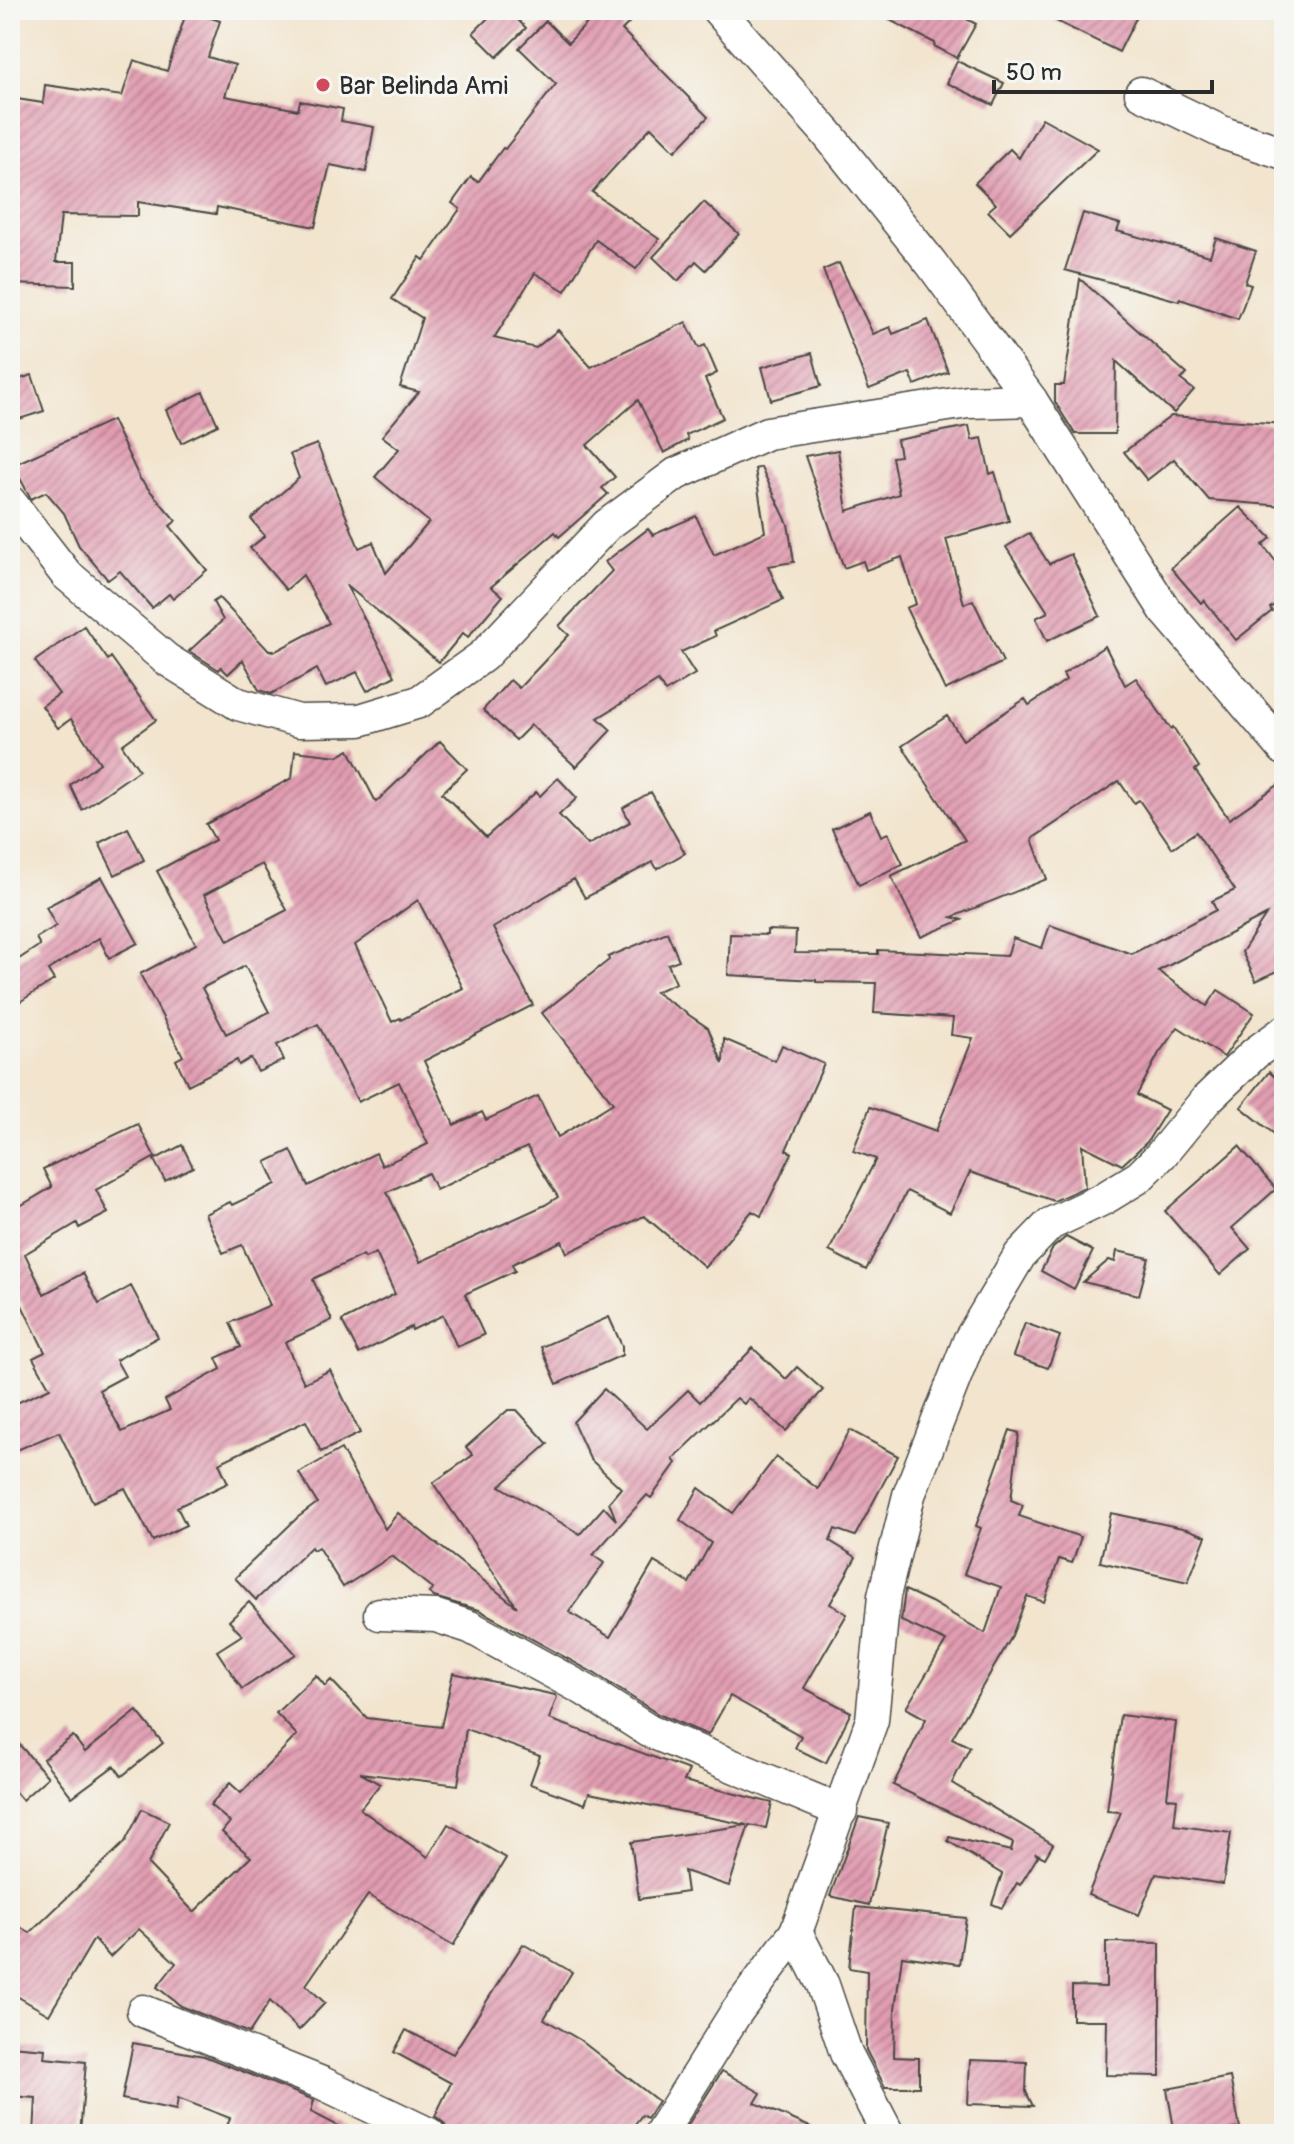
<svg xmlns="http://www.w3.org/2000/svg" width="1294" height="2144" font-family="Pangolin,sans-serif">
<defs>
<pattern id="building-hatch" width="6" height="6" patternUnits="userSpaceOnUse" patternTransform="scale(2)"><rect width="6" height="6" fill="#e19cb1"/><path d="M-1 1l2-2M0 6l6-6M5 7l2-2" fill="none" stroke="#b77f90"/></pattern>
</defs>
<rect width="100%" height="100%" fill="#f6f6f2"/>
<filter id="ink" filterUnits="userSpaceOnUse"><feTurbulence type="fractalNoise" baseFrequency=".0125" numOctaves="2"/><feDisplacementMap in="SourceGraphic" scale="16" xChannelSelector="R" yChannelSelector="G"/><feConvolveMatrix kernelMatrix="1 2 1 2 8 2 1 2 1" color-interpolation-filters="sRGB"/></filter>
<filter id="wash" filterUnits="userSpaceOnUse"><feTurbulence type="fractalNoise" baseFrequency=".006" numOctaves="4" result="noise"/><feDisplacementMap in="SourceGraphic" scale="32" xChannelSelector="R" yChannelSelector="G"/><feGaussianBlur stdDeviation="1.8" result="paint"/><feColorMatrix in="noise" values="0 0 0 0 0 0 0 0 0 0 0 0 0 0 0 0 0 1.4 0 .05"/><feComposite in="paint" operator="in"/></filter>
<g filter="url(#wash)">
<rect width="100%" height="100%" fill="#f2e4cd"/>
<g id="blocks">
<!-- building -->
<g fill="url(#building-hatch)" fill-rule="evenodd">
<polygon points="187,10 220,21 208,57 235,65 225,96 298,110 300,101 343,109 341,121 374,127 366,172 330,165 315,227 217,207 216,214 138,202 138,216 61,215 56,262 75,262 75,286 10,284 10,98 43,103 45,85 122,96 134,60 167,71"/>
<polygon points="496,10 508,10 526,28 497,57 473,33"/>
<polygon points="600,10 641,10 622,30 708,117 675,151 651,127 592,192 659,239 636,269 596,240 565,291 535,273 494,338 536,348 558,330 591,367 686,322 699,348 705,345 717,373 705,379 723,418 686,435 688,440 664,453 638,400 587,445 615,477 602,488 608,494 559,537 555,532 491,587 503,596 468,637 463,633 439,662 346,585 395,676 367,691 357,672 326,687 317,669 271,694 259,690 243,660 228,674 221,667 219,670 189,651 223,620 213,602 219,598 269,651 273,650 274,652 329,623 303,575 286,590 250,548 265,536 251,519 299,478 290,454 317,444 359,548 373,542 386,573 429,522 375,477 399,449 382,436 419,392 400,387 422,318 392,299 420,257 424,260 460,209 452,203 471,177 478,182 503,148 505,149 556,84 519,48 546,21 568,43"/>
<polygon points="870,10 950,10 976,24 957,58 934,46 935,43"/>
<polygon points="1034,10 1140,10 1119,52"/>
<polygon points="957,61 1004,83 993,105 947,83"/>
<polygon points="1042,118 1098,149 1010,233 988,211 996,204 975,183 1010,149 1019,158"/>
<polygon points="704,202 739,234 706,270 696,261 678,281 653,257"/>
<polygon points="1083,213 1120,224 1117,231 1210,256 1216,238 1256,251 1245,283 1251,285 1238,319 1180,299 1179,301 1065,270"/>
<polygon points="839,263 873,334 890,327 893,334 928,320 948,372 915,385 910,373 869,389 823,270"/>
<polygon points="1080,279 1187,374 1181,380 1194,390 1174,413 1116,361 1115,434 1075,434 1055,402 1055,385 1064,385"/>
<polygon points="812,353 821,386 771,400 762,367"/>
<polygon points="32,375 44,411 10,422 10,382"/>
<polygon points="203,392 218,425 181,443 166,410"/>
<polygon points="1171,416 1284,424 1284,506 1209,500 1174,459 1147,480 1124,452"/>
<polygon points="112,420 140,479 176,521 170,526 207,570 173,599 169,594 152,608 120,571 108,580 79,546 64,513 46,492 31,499 13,465"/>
<polygon points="969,426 972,440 982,438 990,474 995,472 1009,521 946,539 964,604 973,600 1003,662 945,690 906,608 916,604 902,557 866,570 863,561 844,568 805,456 838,450 847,511 899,494 892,457 900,456 897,440"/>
<polygon points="761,467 788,524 794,562 768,566 783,600 714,631 716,636 681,652 695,674 665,692 658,681 598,718 611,730 576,767 531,725 516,740 483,710 510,680 519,688 569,635 559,626 612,571 605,562 648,529 653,535 696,516 714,555 765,532 755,469"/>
<polygon points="1240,507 1271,538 1263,545 1284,572 1284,598 1270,608 1272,611 1236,640 1204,600 1201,603 1171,568"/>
<polygon points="1029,533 1049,564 1071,554 1100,616 1047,641 1036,618 1048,612 1006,547"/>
<polygon points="84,626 108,660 111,657 156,720 122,745 139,770 82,810 70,785 100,763 71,719 58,728 42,706 59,694 35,661"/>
<polygon points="1105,646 1125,685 1136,678 1171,729 1173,727 1199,767 1195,770 1229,819 1284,781 1284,968 1256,981 1242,952 1266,915 1158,971 1207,1006 1218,990 1254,1013 1224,1057 1178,1027 1159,1053 1137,1095 1167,1110 1147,1142 1122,1165 1082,1145 1085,1187 1054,1201 970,1172 950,1213 907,1191 866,1270 829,1251 876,1159 853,1151 870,1107 936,1131 973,1038 951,1035 953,1018 874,1013 876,983 816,982 816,980 728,975 730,934 767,935 767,930 796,931 795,953 878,954 878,950 1007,956 1013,938 1042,948 1050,925 1132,954 1216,910 1212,901 1235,890 1196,832 1172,848 1139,800 1134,803 1119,781 1032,839 1047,879 952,917 962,920 921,937 891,876 965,840 902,746 947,716 963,740 1025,699 1029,705 1066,680 1063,674"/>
<path d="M 440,741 L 467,769 L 442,793 L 486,837 L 536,792 L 540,796 L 558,778 L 577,798 L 559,815 L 588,845 L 630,822 L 623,808 L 651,792 L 685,853 L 657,869 L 653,862 L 585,898 L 574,879 L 493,928 L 533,1005 L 424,1061 L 454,1125 L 482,1112 L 486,1120 L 538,1096 L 558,1137 L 613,1103 L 542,1013 L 609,960 L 608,957 L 667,932 L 679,960 L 668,964 L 676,983 L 655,992 L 708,1028 L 723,1064 L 724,1039 L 775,1061 L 782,1045 L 824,1064 L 786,1150 L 792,1153 L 761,1216 L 752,1211 L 705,1267 L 644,1216 L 567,1253 L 562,1241 L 512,1264 L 515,1271 L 465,1294 L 484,1335 L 457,1347 L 443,1315 L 412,1330 L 411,1327 L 359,1354 L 342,1321 L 395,1294 L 376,1253 L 365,1258 L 363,1255 L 315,1278 L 313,1280 L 332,1320 L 285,1342 L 304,1383 L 330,1370 L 360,1433 L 321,1452 L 306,1421 L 219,1463 L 228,1483 L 177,1507 L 186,1525 L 153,1541 L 125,1488 L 93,1502 L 59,1432 L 10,1453 L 10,1406 L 50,1388 L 33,1358 L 45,1352 L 10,1281 L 10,1212 L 52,1187 L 43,1169 L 138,1124 L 155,1157 L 96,1190 L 108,1213 L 79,1228 L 77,1223 L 25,1254 L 44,1294 L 83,1273 L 99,1304 L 131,1286 L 158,1337 L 116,1360 L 125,1376 L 99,1390 L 122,1432 L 170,1410 L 165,1400 L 221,1369 L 216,1358 L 241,1347 L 230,1323 L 270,1305 L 242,1245 L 223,1253 L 205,1214 L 230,1202 L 232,1205 L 276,1184 L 266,1162 L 291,1150 L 308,1186 L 376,1153 L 382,1166 L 428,1144 L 399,1082 L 358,1102 L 318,1024 L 277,1045 L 284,1060 L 258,1072 L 251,1058 L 239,1065 L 237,1060 L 188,1085 L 176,1060 L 183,1056 L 140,974 L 196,944 L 157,871 L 215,840 L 206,824 L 292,778 L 295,751 L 338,756 L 349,750 L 376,802 ZM 262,864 L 287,910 L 228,941 L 204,895 ZM 418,900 L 463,988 L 401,1020 L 400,1018 L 392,1022 L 355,945 ZM 245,966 L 269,1012 L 226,1034 L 202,988 ZM 527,1147 L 558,1197 L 545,1205 L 420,1262 L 387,1192 L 428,1173 L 436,1190 Z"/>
<polygon points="870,811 881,836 888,833 903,864 859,885 832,829"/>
<polygon points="128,828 144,860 115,875 99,843"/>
<polygon points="102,877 138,943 109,958 99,938 48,970 54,980 10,1008 10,965 40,945 36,938 56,926 46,907"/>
<polygon points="1269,1072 1284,1085 1284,1142 1241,1107"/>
<polygon points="182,1145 193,1167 165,1181 154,1160"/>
<polygon points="1239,1146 1276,1189 1232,1228 1250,1249 1220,1275 1165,1211"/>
<polygon points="1066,1237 1093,1251 1074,1289 1041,1271 1053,1248"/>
<polygon points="1117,1251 1149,1258 1139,1295 1083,1282 1109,1260 1115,1262"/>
<polygon points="609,1317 622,1346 622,1355 557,1384 541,1347"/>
<polygon points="1025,1323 1060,1336 1048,1368 1013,1356"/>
<polygon points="753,1348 786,1379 797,1367 823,1390 786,1431 749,1398 744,1404 737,1398 673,1459 676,1463 651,1498 647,1495 593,1555 604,1563 569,1612 610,1637 654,1562 689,1583 711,1543 680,1520 699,1488 733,1513 776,1457 818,1489 850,1430 898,1456 855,1536 835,1529 830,1541 856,1557 830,1604 847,1614 804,1688 851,1712 826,1763 795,1748 801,1736 730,1696 708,1735 658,1714 594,1673 479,1610 434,1597 429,1593 433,1589 392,1556 343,1587 318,1547 313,1550 311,1547 256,1600 235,1578 297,1518 317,1503 299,1473 341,1449 385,1529 398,1513 517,1607 433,1483 473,1455 466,1447 508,1410 517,1410 548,1444 500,1486 580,1534 604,1507 616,1520 609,1502 621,1488 590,1459 573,1422 604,1389 647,1429 688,1390 700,1402"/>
<polygon points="1010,1430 1019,1433 1011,1500 1023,1505 1019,1516 1081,1537 1072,1563 1059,1559 1044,1602 1027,1596 1011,1638 952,1738 970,1747 952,1783 1053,1844 1045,1858 1035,1853 1038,1856 1020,1885 1017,1883 1002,1908 992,1904 1002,1874 948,1841 949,1837 1011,1851 1013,1843 893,1785 926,1719 906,1708 946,1641 901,1621 905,1590 931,1602 985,1633 1001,1587 964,1574 981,1528 976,1526"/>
<polygon points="1111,1513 1187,1529 1206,1536 1188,1582 1100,1562"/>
<polygon points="249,1602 296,1654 242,1689 217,1651 242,1635 229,1621"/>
<polygon points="453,1673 555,1695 557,1697 549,1719 689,1770 684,1781 772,1803 766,1828 749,1825 729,1886 684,1871 687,1892 639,1899 631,1842 747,1825 589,1793 585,1804 530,1784 540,1756 466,1729 458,1785 360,1773 380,1784 360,1809 428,1857 448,1824 506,1858 453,1946 368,1895 306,1985 325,2003 299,2030 270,2001 249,2033 181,2006 157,1987 176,1963 139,1929 110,1957 94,1939 49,2015 10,1992 10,1921 30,1933 125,1842 142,1809 169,1822 148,1864 194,1912 251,1857 222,1832 230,1822 210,1805 230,1783 241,1793 297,1735 276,1713 316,1675 325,1686 331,1680 367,1718 441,1727"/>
<polygon points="137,1711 163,1743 122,1776 114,1766 72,1797 43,1759 73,1736 85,1752"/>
<polygon points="1120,1715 1176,1722 1167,1798 1177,1799 1174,1825 1231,1833 1223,1884 1156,1874 1139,1915 1088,1895 1121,1812 1107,1811"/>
<polygon points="10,1734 48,1777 22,1800 10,1786"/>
<polygon points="859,1817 888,1823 869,1905 830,1896"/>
<polygon points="856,1907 966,1918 959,1964 902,1956 895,2009 894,2057 919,2058 919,2087 885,2087 866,2050 867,1971 849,1968"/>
<polygon points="1106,1942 1160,1943 1160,2076 1106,2075 1107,2020 1072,2020 1072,1986 1106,1987"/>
<polygon points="523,1944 572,1972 544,2019 580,2040 658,2101 647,2118 642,2115 627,2134 448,2134 444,2123 435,2116 451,2083 394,2052 406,2030 453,2054"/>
<polygon points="133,2043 204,2056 314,2100 311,2112 354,2134 249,2134 227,2126 230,2118 178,2098 176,2110 122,2099"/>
<polygon points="10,2046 45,2049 44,2058 86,2062 80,2134 34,2134 36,2098 10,2096"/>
<polygon points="970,2060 1027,2062 1026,2092 1033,2106 968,2104"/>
<polygon points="722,2071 761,2093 755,2103 826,2134 682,2134"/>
<polygon points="1230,2077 1240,2128 1208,2134 1175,2134 1167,2089"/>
</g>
</g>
</g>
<g filter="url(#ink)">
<use href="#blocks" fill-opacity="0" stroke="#494743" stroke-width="2"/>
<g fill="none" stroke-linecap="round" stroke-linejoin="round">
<defs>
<g id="minor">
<polyline points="718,10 826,132 931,263 1031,400 1165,610 1284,749"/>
<polyline points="1141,93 1226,134 1284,153"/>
<polyline points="10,502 66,574 166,659 238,704 299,721 360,720 419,702 483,656 607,525 676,474 767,433 968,402 1031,400"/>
<polyline points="380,1614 436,1616 470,1627 585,1690 649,1731 841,1811"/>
<polyline points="143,2011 322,2083 429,2134"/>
<polyline points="660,2134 735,2014 796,1932"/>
<polyline points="888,2134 846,2053 823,1985 796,1932 872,1720 884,1596 909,1495 969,1341 1020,1255 1050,1224 1103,1199 1139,1177 1161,1155 1206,1100 1255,1053 1284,1032"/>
</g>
</defs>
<!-- minor casing -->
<use href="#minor" stroke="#494743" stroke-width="35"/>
<!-- minor -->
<use href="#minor" stroke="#fff" stroke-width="32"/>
</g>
</g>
<!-- markers -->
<circle fill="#d1495b" stroke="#f6f6f2" stroke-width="3" cx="323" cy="85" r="8"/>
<g text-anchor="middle" stroke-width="6" stroke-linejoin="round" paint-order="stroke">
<!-- poi labels -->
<g font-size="26" fill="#2b2b2b" stroke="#f6f6f2" text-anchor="start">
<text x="339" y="94">Bar Belinda Ami</text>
</g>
</g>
<!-- margin -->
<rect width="1294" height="2144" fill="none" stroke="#f6f6f2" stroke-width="40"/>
<!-- scale -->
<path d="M994 80v12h218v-12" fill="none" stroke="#2b2b2b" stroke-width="4"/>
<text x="1006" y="80" font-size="24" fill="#2b2b2b" stroke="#f6f6f2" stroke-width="6" paint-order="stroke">50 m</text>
</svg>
